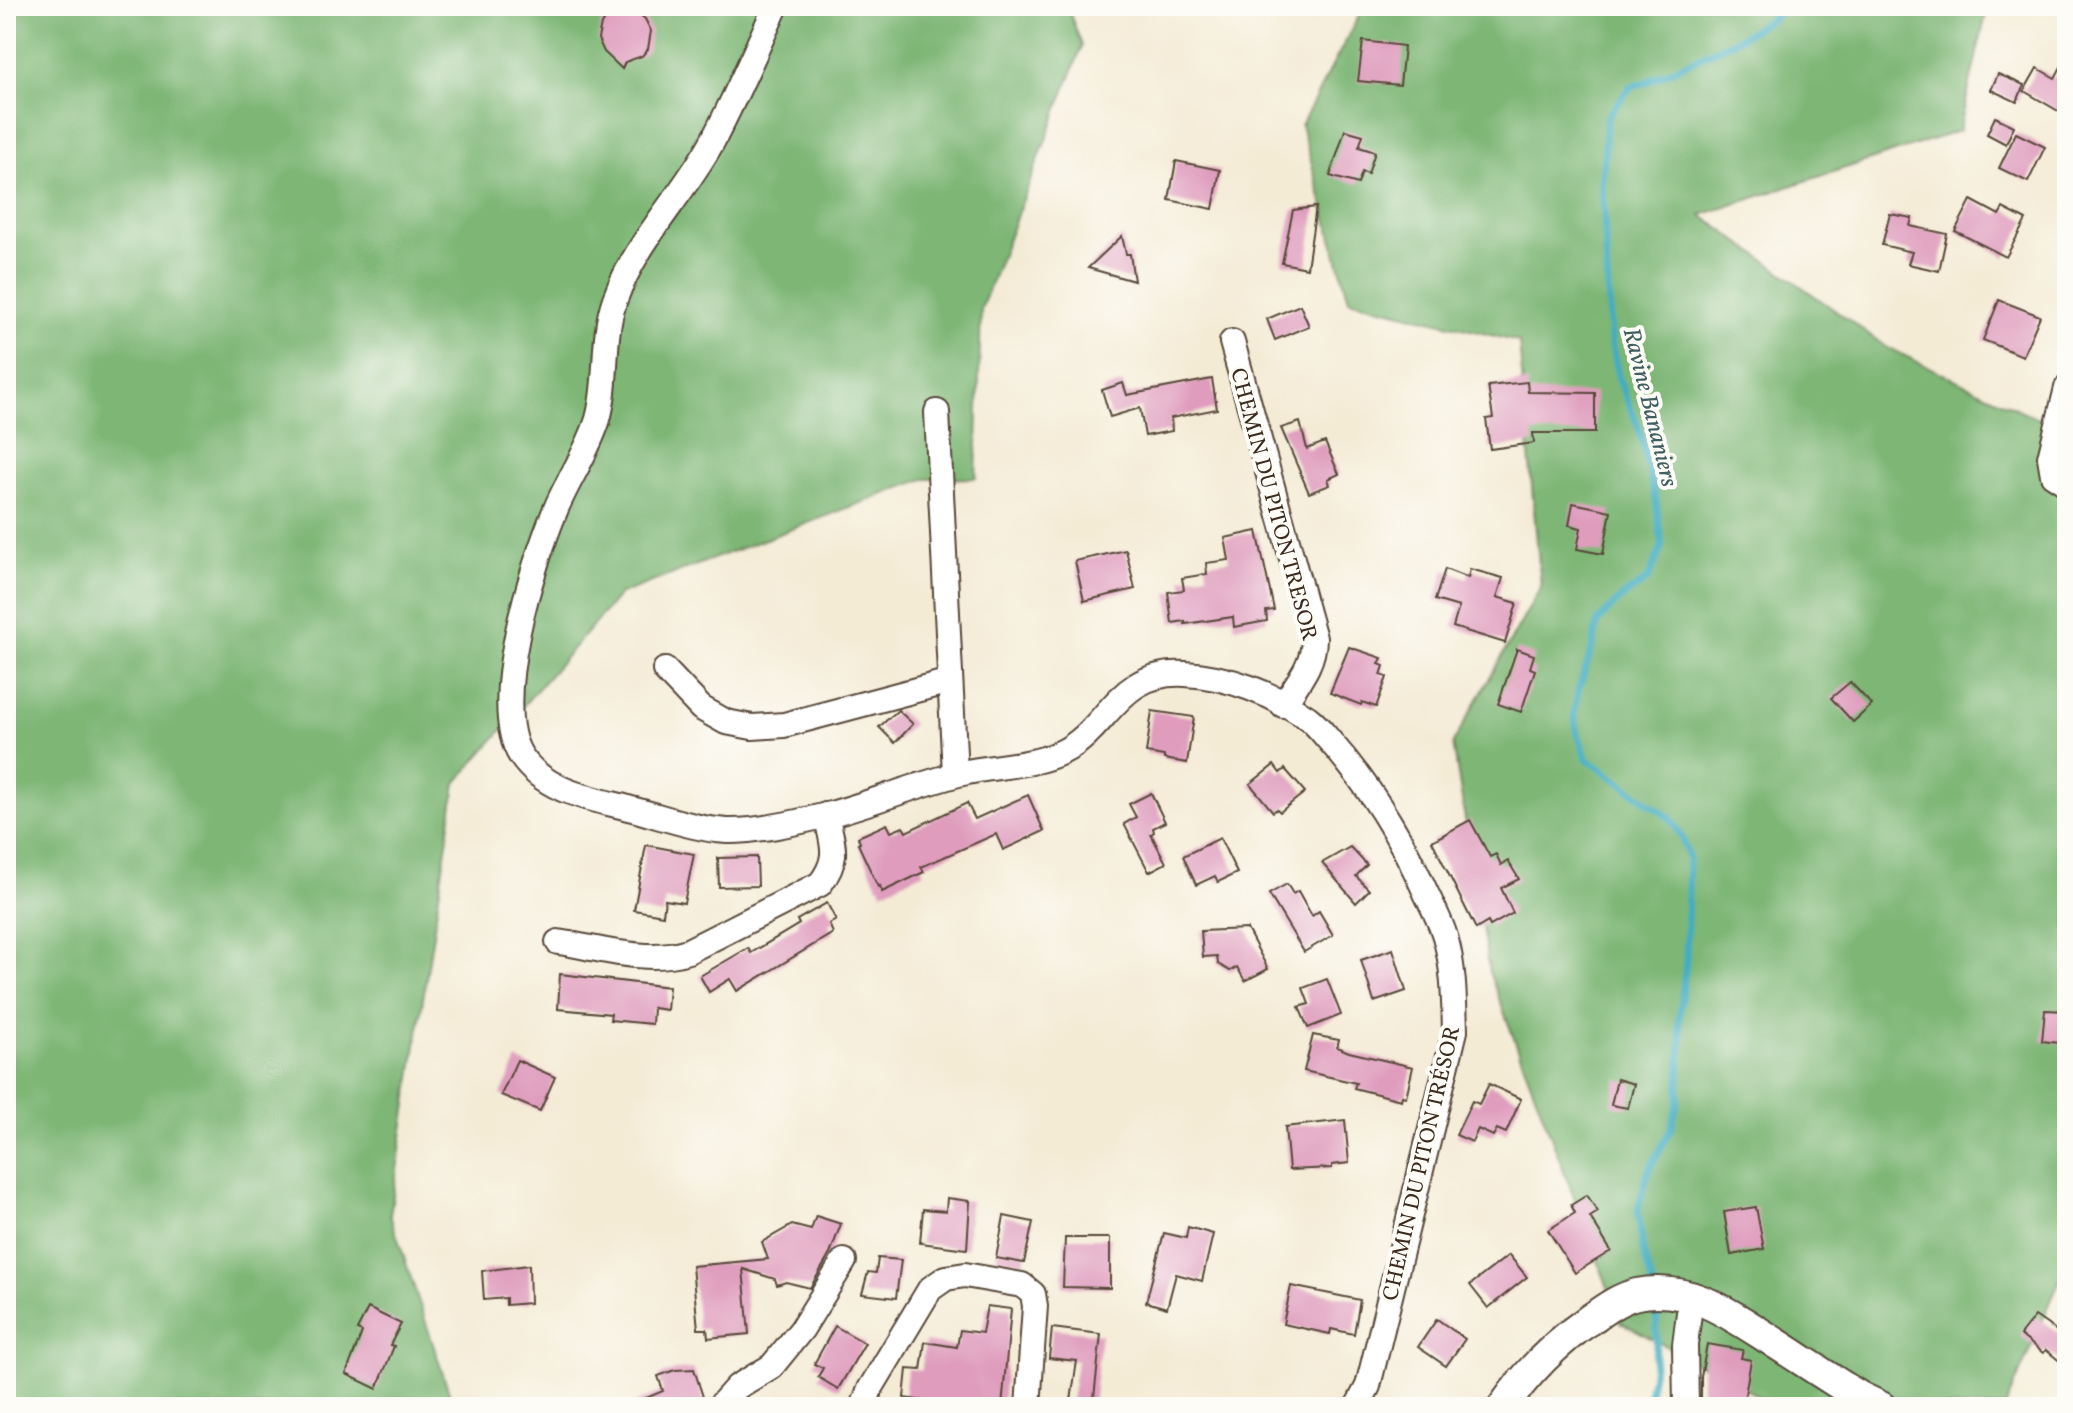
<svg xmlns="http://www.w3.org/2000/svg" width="2073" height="1413" font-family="Vollkorn,serif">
<rect width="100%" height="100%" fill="#fdfcf7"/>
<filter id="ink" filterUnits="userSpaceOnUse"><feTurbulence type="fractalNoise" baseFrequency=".0125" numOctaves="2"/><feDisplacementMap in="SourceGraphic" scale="16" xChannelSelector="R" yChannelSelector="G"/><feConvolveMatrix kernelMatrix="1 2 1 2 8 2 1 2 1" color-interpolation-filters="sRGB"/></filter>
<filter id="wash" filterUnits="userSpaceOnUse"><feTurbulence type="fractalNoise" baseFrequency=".006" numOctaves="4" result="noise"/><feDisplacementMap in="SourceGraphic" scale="32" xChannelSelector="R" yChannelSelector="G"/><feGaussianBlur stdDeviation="1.8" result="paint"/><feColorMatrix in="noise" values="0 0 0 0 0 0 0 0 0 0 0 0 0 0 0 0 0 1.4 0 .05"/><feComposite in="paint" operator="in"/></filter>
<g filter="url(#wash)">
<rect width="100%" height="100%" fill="#f4ebd5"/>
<!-- forest -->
<g fill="#7db674" stroke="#5c7049" stroke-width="2">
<polygon points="6,6 1067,6 1082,46 981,309 976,478 924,479 620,594 456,783 390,1215 454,1407 6,1407"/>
<polygon points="1364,6 1988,6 1959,131 1701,215 1888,348 2067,432 2067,1264 2005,1407 1779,1407 1621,1322 1489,972 1453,743 1541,587 1519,342 1349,300 1301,125"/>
</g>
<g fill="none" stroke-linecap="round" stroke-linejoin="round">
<!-- stream -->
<g stroke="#42adc0" stroke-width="7">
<polyline points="1653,1285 1643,1251 1638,1210 1648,1172 1671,1129 1678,1101 1681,1040 1679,1022 1686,961 1689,858 1682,837 1670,818 1587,759 1578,734 1574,714 1578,691 1593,646 1598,621 1622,597 1648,579 1662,547 1656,500 1640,431 1619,380 1611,341 1602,181 1607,117 1630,87 1647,82 1734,41 1776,16 1782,6"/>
<path d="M 1646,1407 C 1654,1374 1660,1335 1655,1301"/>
</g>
</g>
<g id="blocks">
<!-- building -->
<g fill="#df9cbd">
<polygon points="619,10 638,13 645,19 651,31 648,49 642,56 625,62 622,69 604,52 598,39 601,24 606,17"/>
<polygon points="1363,41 1404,46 1400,85 1358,81"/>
<polygon points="2067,56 2067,116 2024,91 2037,68 2055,78"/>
<polygon points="1998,74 2024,85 2017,102 1991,90"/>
<polygon points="1995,117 2014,126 2006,144 1987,134"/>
<polygon points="1345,130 1363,135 1359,147 1375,152 1368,174 1362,172 1358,184 1330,176"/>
<polygon points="2016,133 2045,147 2028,182 1999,168"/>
<polygon points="1176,161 1220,170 1213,209 1169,200"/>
<polygon points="1971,200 1999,215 2003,208 2026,220 2006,257 1955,231"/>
<polygon points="1316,207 1307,268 1282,263 1293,210"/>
<polygon points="1890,214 1912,218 1910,226 1947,234 1939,271 1908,264 1912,252 1882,245"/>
<polygon points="1122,236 1126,254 1130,254 1134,281 1088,268"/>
<polygon points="1999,300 2040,316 2023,356 1983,340"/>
<polygon points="1300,305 1309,326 1275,340 1267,319"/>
<polygon points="1212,379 1217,409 1171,418 1172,431 1145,436 1140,408 1110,417 1102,390 1123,383 1127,395"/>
<polygon points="1527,382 1528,392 1595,393 1595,433 1533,433 1534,443 1490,449 1486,419 1493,418 1488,386"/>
<polygon points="1300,422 1307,449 1325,442 1339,474 1328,479 1330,485 1309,493 1281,428"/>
<polygon points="1573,503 1611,511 1603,554 1577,549 1581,528 1569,525"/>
<polygon points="1257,531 1274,610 1266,611 1267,621 1234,627 1233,617 1185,624 1185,621 1172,623 1168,592 1184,590 1182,578 1207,574 1206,563 1229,560 1225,538"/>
<polygon points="1126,550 1135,589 1084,601 1075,561"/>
<polygon points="1445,569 1468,578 1470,569 1503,578 1497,597 1517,603 1505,643 1453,627 1459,607 1435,600"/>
<polygon points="1349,647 1382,658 1379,664 1384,666 1381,675 1387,677 1376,707 1362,702 1361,705 1330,693"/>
<polygon points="1517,649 1534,655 1530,668 1535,670 1521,712 1498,704"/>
<polygon points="1850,682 1872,705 1853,722 1831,698"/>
<polygon points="898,710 913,724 895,743 879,727"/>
<polygon points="1152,711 1194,717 1187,763 1164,759 1164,756 1146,753"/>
<polygon points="1274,765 1280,773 1285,769 1305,792 1280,812 1277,809 1273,812 1250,784"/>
<polygon points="1151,793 1165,822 1153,828 1154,832 1151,834 1166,863 1149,872 1124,824 1136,817 1129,804"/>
<polygon points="1028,795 1044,831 1003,850 996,834 921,867 924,872 882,892 880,886 878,887 858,844 860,843 858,837 887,824 891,832 903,827 906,832 967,803 975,819"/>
<polygon points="1470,820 1490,857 1496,854 1501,865 1508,861 1519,879 1501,888 1513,913 1490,926 1488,922 1476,929 1432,841"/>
<polygon points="1220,838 1237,873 1218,882 1215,876 1196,885 1183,856"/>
<polygon points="646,845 694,854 684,903 665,900 663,915 634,910"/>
<polygon points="1350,847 1367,865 1356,876 1369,890 1356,903 1322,863"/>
<polygon points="757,857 758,886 719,887 718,858"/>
<polygon points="1287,884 1293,894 1298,891 1312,916 1319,911 1333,935 1304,952 1269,894"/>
<polygon points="827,903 836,920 829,924 833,933 737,991 730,979 709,992 700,976 748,948 751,953 799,924 797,920"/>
<polygon points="1247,929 1268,969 1245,981 1237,967 1230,971 1218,964 1217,956 1203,957 1201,931"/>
<polygon points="1393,949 1406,991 1374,1002 1361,960"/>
<polygon points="560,974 669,987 667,1010 653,1008 652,1024 610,1020 611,1014 558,1009"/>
<polygon points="1327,979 1341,1015 1308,1028 1299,1007 1309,1004 1303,988"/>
<polygon points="2045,1010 2067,1011 2067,1044 2042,1041"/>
<polygon points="1313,1035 1339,1040 1337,1047 1349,1052 1413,1067 1406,1097 1402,1096 1401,1100 1354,1088 1356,1083 1304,1071"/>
<polygon points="517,1060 555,1077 540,1111 501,1095"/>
<polygon points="1617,1079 1634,1084 1628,1108 1611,1105"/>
<polygon points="1489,1084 1521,1099 1506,1133 1497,1129 1493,1136 1478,1129 1472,1142 1456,1135 1472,1101 1479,1104"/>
<polygon points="1345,1120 1349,1163 1332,1165 1332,1168 1289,1170 1285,1127"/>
<polygon points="1587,1195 1598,1212 1590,1217 1611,1251 1575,1273 1548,1230 1575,1213 1571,1205"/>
<polygon points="947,1198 970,1201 967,1249 920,1243 923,1209 946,1211"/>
<polygon points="1756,1207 1764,1249 1731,1255 1724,1212"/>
<polygon points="816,1216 841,1224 830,1254 810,1288 786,1282 777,1285 775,1279 743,1269 749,1334 708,1338 707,1329 698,1329 692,1266 768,1259 762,1242 792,1225 811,1230"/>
<polygon points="1004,1216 1033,1222 1024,1263 996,1258"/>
<polygon points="1188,1227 1213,1234 1202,1281 1176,1274 1167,1308 1146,1302 1164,1233 1186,1238"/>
<polygon points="1065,1238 1110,1238 1110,1288 1063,1287"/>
<polygon points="1509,1255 1527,1277 1488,1308 1470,1285"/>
<polygon points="878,1258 901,1260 896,1298 862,1294 868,1272 876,1273"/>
<polygon points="529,1265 530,1303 506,1305 506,1298 484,1300 482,1271"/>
<polygon points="1291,1286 1360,1300 1354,1334 1331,1329 1330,1334 1283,1324"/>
<polygon points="987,1306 1011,1309 1002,1407 965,1407 904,1398 907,1369 921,1370 925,1342 957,1347 960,1330 982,1333"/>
<polygon points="368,1308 401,1324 390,1345 394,1346 377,1389 346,1374 362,1332 357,1330"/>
<polygon points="2035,1316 2067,1338 2067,1367 2046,1350 2043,1353 2020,1335"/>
<polygon points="1437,1319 1465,1339 1446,1366 1418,1347"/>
<polygon points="835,1326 865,1343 838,1389 818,1377 823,1368 814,1364"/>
<polygon points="1052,1328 1101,1334 1093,1407 1070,1407 1077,1361 1049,1358"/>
<polygon points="1707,1344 1743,1350 1741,1358 1751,1360 1743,1407 1701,1400 1701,1377"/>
<polygon points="694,1369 705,1403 693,1407 625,1407 663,1391 658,1376 675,1370"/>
</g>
</g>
</g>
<g filter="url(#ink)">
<use href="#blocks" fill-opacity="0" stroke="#574739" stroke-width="2"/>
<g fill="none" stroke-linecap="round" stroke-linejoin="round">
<defs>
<g id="minor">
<path d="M 776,6 C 755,52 735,99 711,144 C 682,196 636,242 615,299 C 601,338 609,380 598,419 C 588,452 568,479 555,511 C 533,564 488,705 521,756 C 545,792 590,798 628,808 C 660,816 694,829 727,831 C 756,832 799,822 827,815 C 873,803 917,784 963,773 C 995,765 1031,767 1062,752 C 1109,729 1117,670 1185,674 C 1228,676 1273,694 1308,718 C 1316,724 1323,733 1329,740 C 1370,786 1401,837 1426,893 C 1433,908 1442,924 1446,940 C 1454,970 1454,1000 1455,1031 L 1368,1386 L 1357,1407"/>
<path d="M 1232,342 L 1314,638 C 1314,665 1297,683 1283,705"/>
<polyline points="2067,388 2050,457 2053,475 2067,484"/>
<polyline points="937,412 955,774"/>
<polyline points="665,670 701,708 726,722 752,727 784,725 950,681"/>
<path d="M 558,942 C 599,948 648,964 688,951 L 820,884 C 840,858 833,845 826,815"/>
<polyline points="719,1407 737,1387 772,1366 802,1329 844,1261"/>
<polyline points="863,1407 870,1389 930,1289 946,1278 965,1275 1022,1285 1033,1294 1035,1306 1028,1407"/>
<polyline points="1686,1407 1685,1345 1691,1297"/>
</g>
<path id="major" d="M 1503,1407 C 1526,1374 1556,1343 1589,1320 C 1604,1310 1619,1298 1637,1294 C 1691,1283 1734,1317 1777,1344 C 1805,1362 1832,1380 1860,1397 L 1881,1407"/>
</defs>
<!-- minor casing -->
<use href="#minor" stroke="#574739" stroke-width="28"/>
<!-- major casing -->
<use href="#major" stroke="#574739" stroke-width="34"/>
<!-- minor -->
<use href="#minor" stroke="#fff" stroke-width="24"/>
<!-- major -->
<use href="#major" stroke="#fff" stroke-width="30"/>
</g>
</g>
<g text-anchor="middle" stroke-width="8" stroke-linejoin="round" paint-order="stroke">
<!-- street labels -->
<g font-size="22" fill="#3b2a1e" stroke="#fdfcf7">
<text transform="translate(1275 504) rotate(75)" y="8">CHEMIN DU PITON TRESOR</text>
<text transform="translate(1420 1163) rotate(-77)" y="8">CHEMIN DU PITON TRÉSOR</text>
</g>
<!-- water labels -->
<g font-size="24" font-style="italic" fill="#3e5e5f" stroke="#fdfcf7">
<text transform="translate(1651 407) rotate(76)" y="8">Ravine Bananiers</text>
</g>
</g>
<!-- margin -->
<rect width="2073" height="1413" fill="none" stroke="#fdfcf7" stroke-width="32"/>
</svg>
